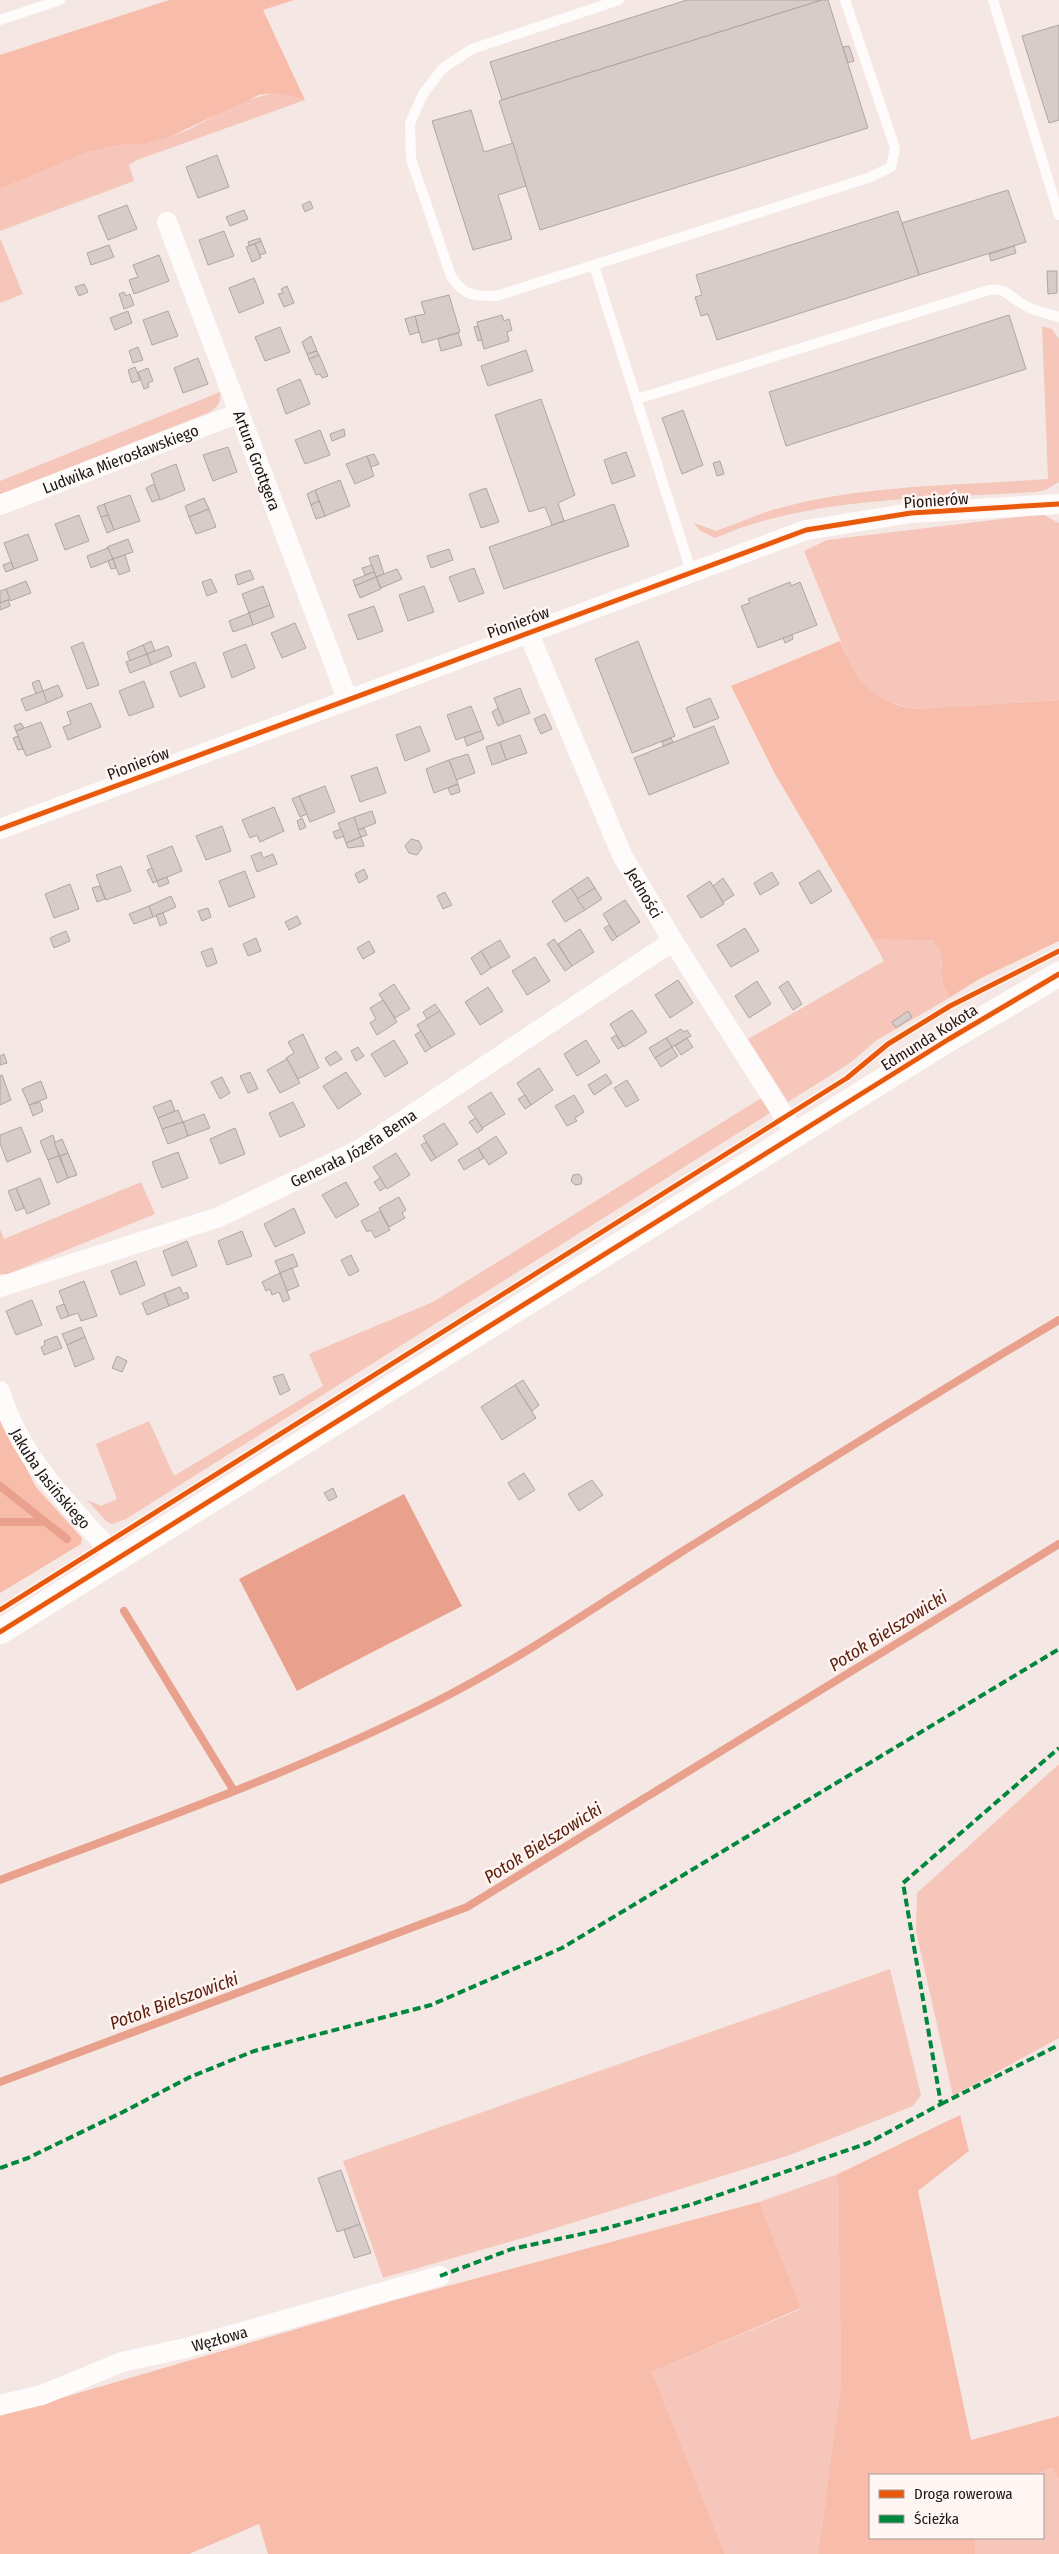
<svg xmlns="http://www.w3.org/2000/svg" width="1059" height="2554" font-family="'Fira Sans Condensed',sans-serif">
<rect width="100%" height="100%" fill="#f5e8e4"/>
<!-- green -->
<g fill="#f5c6b9">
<polygon points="274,93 292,94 305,100 137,160 129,165 134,181 0,231 0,189 91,151 128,144 147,144 169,137 188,130 243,101"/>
<polygon points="0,238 23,294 0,303"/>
<path d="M 1042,326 L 1052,329 L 1059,339 L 1059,482 L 1045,490 L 1035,492 C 932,499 810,496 715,538 L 699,530 L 694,523 L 716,531 C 733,525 749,518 766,512 C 856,484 954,486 1048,479 Z"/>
<path d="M 220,392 C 221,403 218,406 210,412 L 0,495 L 0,481 Z"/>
<polygon points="1035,515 1044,515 1059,523 1059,700 914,709 881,700 864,685 850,664 804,551 827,540"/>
<path d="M 917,938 C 956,942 937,957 942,979 C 943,985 946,992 949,998 L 877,1040 L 850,1063 L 788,1102 L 748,1039 L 884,961 L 872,939 Z"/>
<polygon points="763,1097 773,1111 126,1519 112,1524 106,1521 87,1500 101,1506 117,1499 96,1444 149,1421 174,1476 323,1386 309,1354 433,1302"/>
<polygon points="141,1182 155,1214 8,1274 0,1274 0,1229 4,1239"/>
<polygon points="1059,1764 1059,2038 953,2096 916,1931 917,1893"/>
<polygon points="890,1969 921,2095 913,2106 790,2155 530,2236 383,2278 343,2161"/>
<polygon points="838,2174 841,2383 818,2554 725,2554 652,2372 801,2309 759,2202"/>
<polygon points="1054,2468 1059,2480 1059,2554 975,2554 975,2538 1043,2538 1043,2475 1032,2475"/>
</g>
<!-- forest -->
<g fill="#f8bcab">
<path d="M 169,0 L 294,0 L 263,10 L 305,100 C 289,93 276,92 259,95 L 169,137 L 147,144 L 128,144 L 91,151 L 0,189 L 0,55 Z"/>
<path d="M 840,641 C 856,680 870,701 914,709 L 1059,700 L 1059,941 L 979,979 L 949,998 C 946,992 943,985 942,979 C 938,960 950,957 932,940 L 872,939 L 775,774 L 731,686 Z"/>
<polygon points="0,1418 36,1487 82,1538 81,1544 0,1593"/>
<polygon points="960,2115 969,2151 918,2191 971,2440 1059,2416 1059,2480 1053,2468 1032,2475 870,2475 870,2538 975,2538 975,2554 818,2554 841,2383 838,2174"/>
<polygon points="759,2202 801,2308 652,2372 725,2554 268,2554 259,2524 189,2554 0,2554 0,2416 392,2301"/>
</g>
<!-- water -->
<polygon fill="#e9a18d" points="404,1494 462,1606 297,1691 239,1579"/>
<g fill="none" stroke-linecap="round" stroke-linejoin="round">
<!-- stream -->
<g stroke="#e9a18d" stroke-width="8">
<polyline points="0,1486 67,1539"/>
<polyline points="0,1522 45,1522"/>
<polyline points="124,1611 234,1791"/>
<path d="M 0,1880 C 148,1824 300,1771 441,1699 C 525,1656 604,1601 683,1551 C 808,1473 932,1395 1059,1320"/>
<polyline points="0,2082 467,1907 1059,1544"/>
</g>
</g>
<!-- building -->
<g fill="#d7ccc9" stroke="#afa5a1">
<polygon points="687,0 822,0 502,100 490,62"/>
<polygon points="822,0 828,0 868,128 540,230 499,101"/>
<polygon points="1059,25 1059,120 1049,123 1022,36"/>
<polygon points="849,46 854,61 848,63 843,47"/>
<polygon points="471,110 484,152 513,143 526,186 498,195 512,239 473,250 432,121"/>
<polygon points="217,155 229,187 198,198 186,167"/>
<polygon points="1008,190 1026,242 919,275 902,223"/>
<polygon points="310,201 313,208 305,212 302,205"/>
<polygon points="127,205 137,229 108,240 98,216"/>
<polygon points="244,210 248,219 230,226 226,217"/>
<polygon points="898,211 919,275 717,340 708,314 701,316 695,297 702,295 696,275"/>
<polygon points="224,231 234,256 208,265 199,240"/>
<polygon points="260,238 261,241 249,246 248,242"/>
<polygon points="261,241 266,253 260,255 255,244"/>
<polygon points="255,244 261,258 252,262 246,247"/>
<polygon points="109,245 114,257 91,265 87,253"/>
<polygon points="1014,246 1016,253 991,261 989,254"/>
<polygon points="159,255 169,281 134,294 129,280 138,277 133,265"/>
<polygon points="1047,271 1057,271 1057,293 1048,294"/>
<polygon points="254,278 264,303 239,313 229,288"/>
<polygon points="84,284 88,292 79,296 75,287"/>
<polygon points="287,286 294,303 284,307 278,294 283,293 281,289"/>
<polygon points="124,292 126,296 130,294 134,305 124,309 119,294"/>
<polygon points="449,295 460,332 422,343 415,316 425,314 421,302"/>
<polygon points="128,311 132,323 115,330 110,318"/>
<polygon points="168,311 178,336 152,345 143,320"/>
<polygon points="502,315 504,321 509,319 512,330 507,332 509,341 484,349 477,322"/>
<polygon points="1009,315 1026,369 786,446 769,392"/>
<polygon points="415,316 419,332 410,335 405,319"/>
<polygon points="478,326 482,340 478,341 474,327"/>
<polygon points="280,327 290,352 265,361 255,337"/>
<polygon points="458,333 462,345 441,351 438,339"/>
<polygon points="311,336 317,351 307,354 302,342"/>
<polygon points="138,347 143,360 133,363 129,351"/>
<polygon points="526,350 533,371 488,386 481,366"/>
<polygon points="317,351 319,355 309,359 307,354"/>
<polygon points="319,355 328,376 322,378 320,374 316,375 309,359"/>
<polygon points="198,358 208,384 183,393 174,368"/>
<polygon points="135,367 140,380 132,383 128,370"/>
<polygon points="148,368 153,381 148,383 149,387 144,389 138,372"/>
<polygon points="300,379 310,404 286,414 277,389"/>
<polygon points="541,399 575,495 558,503 564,521 552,525 545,507 529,512 495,415"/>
<polygon points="683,410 703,465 682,474 662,418"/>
<polygon points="344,429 345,436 332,441 330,434"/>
<polygon points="320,430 330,455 305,464 295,440"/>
<polygon points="228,447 237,472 213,481 203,455"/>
<polygon points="626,452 635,476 612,484 604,460"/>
<polygon points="374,454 379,464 371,467 367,456"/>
<polygon points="367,456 374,476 355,484 346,464"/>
<polygon points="720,461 724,474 717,476 713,463"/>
<polygon points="176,464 185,490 160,500 151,474"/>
<polygon points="340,480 350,506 325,516 315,490"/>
<polygon points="154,484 160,499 152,502 146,488"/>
<polygon points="486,488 499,522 481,528 469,494"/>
<polygon points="315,490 319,501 311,505 307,494"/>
<polygon points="130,495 140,521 114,530 104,504"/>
<polygon points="204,498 209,509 189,517 185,506"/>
<polygon points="319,501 325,516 316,519 311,505"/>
<polygon points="104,504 108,515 101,517 97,507"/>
<polygon points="614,504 629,546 504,589 489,547"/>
<polygon points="209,509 216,527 196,534 189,517"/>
<polygon points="79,515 89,541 65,550 55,524"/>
<polygon points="108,515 114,530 107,533 101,517"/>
<polygon points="28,534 38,560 14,569 4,543"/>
<polygon points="128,539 133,552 113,559 107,547"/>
<polygon points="108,548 113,559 91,568 87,556"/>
<polygon points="449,549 453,560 431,568 427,556"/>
<polygon points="125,555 130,571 119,575 113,559"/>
<polygon points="378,555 384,574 376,577 369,558"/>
<polygon points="113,559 116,568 111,569 108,561"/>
<polygon points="11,562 14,569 6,572 3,565"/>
<polygon points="372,565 374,572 365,575 362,568"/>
<polygon points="474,568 484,593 459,602 449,577"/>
<polygon points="397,569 402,579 381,588 376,577"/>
<polygon points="250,570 254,579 238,585 235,575"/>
<polygon points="374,572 376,577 355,586 353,580"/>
<polygon points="376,577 381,589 360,598 355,586"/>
<polygon points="211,579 217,592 207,596 202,582"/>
<polygon points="26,581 31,593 10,601 6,589"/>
<polygon points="790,582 791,586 800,582 817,625 758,648 741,606 750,603 748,599"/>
<polygon points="263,586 270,605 249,613 242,594"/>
<polygon points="424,586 434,612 408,621 399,595"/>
<polygon points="6,589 10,599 0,603 0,591"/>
<polygon points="8,600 10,606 0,610 0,603"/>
<polygon points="270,605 274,617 253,625 249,613"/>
<polygon points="374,606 383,631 358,640 348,615"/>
<polygon points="249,613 253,625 233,632 229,621"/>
<polygon points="295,623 306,648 282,658 271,633"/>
<polygon points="792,635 793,639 785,643 783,638"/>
<polygon points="151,641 155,651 147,654 143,645"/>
<polygon points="638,641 675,736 632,753 595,659"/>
<polygon points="83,642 99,685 87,689 71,647"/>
<polygon points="246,644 255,668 232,678 223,653"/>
<polygon points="143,645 147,654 130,661 127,652"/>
<polygon points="168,646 172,656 151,665 147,654"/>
<polygon points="147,654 151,665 130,673 126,662"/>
<polygon points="195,662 205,687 180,697 170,672"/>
<polygon points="39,680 43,691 36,694 32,683"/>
<polygon points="144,681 154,707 129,716 119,691"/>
<polygon points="58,685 63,696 47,703 43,691"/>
<polygon points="520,688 530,713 504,723 494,698"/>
<polygon points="43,691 47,703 26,711 21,699"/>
<polygon points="710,698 719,718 694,728 686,708"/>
<polygon points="91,703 101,727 68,740 63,727 71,724 67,712"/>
<polygon points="471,706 481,731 456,740 447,715"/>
<polygon points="498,708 504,723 498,726 492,712"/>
<polygon points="545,714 552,729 541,734 534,719"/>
<polygon points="41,722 51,747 26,756 16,731"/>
<polygon points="21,723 24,728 16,731 14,726"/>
<polygon points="420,726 430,751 405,761 396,735"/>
<polygon points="714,726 729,763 649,795 634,758"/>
<polygon points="481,731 484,739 467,746 464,737"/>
<polygon points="520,735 527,753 506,760 500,742"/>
<polygon points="18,736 23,749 18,750 13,738"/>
<polygon points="671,738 673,742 663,746 662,742"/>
<polygon points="500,742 506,760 492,765 486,747"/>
<polygon points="468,754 475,773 456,780 449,760"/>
<polygon points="449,760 458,784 434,793 426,769"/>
<polygon points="377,767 386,793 360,802 351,776"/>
<polygon points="458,784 460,792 451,795 448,788"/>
<polygon points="325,786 335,812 310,822 299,796"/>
<polygon points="299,796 307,814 300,817 292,799"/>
<polygon points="274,807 284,831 260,842 257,835 250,838 242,820"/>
<polygon points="372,811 376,823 358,830 354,817"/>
<polygon points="354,817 361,837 346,843 338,823"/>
<polygon points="302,818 306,827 300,830 297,821"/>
<polygon points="222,826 231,851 206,860 196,836"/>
<polygon points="364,828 367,835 361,837 358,830"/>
<polygon points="341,829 344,836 336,839 333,832"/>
<polygon points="361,837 364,846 348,848 346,843"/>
<polygon points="411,839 419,841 422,848 417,855 409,853 405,846"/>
<polygon points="172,846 182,871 157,881 147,856"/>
<polygon points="261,852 263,858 273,854 277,864 257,872 251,856"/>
<polygon points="121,866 131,891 106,900 96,875"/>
<polygon points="152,868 157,881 153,883 147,870"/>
<polygon points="364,869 368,878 359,883 355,874"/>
<polygon points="819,870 832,891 811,904 799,883"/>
<polygon points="245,871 255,897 229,907 219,881"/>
<polygon points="772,872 779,884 760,895 754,883"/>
<polygon points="167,877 169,883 159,887 157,881"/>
<polygon points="588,877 595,888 577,899 571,888"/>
<polygon points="723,878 734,895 723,902 713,886"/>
<polygon points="710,881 724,904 701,918 687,896"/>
<polygon points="70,884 79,909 54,918 45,894"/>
<polygon points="100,886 105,899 97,902 92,888"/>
<polygon points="571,888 585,910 565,922 552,901"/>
<polygon points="595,888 602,899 585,910 577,899"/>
<polygon points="445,892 452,905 443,909 437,896"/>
<polygon points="171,896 176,907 153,917 149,906"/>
<polygon points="625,900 640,922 617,937 603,914"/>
<polygon points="149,906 153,917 134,924 129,914"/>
<polygon points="208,908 211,917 202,921 198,911"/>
<polygon points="163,913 167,923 160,926 156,915"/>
<polygon points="297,916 301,924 289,930 285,922"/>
<polygon points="609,925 617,937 612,941 604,928"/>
<polygon points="745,928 759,951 731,967 717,945"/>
<polygon points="580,929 594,952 572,966 558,944"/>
<polygon points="66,931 70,941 54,948 50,938"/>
<polygon points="256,938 261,951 248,956 243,944"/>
<polygon points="554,939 572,966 565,971 547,944"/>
<polygon points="500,940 510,957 491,968 481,951"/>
<polygon points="369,941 375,952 363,959 357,948"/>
<polygon points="212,948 217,963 207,967 201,952"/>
<polygon points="481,951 491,968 481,975 471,958"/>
<polygon points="535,957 550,981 527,995 512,971"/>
<polygon points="678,980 693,1003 670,1018 655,995"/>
<polygon points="757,981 771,1004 749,1018 735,996"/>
<polygon points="788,981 802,1004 793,1010 779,987"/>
<polygon points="394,984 410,1009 395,1018 379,994"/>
<polygon points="488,987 503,1011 480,1025 465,1002"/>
<polygon points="383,1000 397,1022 377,1035 370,1023 376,1019 370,1008"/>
<polygon points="435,1004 440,1011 427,1019 423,1012"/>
<polygon points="632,1010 647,1032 624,1047 610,1024"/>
<polygon points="440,1011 455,1034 431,1048 417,1025"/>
<polygon points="908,1011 912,1017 896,1028 892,1022"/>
<polygon points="681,1029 684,1032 687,1030 691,1036 672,1047 666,1038"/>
<polygon points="421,1031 431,1048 425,1052 415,1035"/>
<polygon points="303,1034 319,1068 298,1079 286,1058 294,1053 288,1042"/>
<polygon points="616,1035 623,1046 618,1049 611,1038"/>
<polygon points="666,1038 672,1047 655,1058 649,1048"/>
<polygon points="687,1038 693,1047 681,1055 675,1046"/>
<polygon points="394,1040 408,1063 385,1077 371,1054"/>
<polygon points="586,1040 600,1062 577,1076 564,1054"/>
<polygon points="358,1047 364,1056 356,1061 351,1051"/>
<polygon points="672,1047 678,1056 661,1067 655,1058"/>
<polygon points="336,1051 342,1059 330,1066 325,1058"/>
<polygon points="4,1054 7,1063 0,1065 0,1056"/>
<polygon points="287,1059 300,1083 280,1093 267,1070"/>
<polygon points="539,1068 553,1090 531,1105 517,1083"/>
<polygon points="250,1072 258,1089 248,1093 240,1076"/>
<polygon points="346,1072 361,1094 338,1109 323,1086"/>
<polygon points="606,1074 612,1083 594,1095 588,1085"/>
<polygon points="2,1075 11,1100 0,1105 0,1076"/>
<polygon points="222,1077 230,1093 220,1099 211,1082"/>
<polygon points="627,1080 639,1100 626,1107 614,1088"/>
<polygon points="41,1081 47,1098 29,1105 22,1089"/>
<polygon points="491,1092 505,1114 482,1128 468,1107"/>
<polygon points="525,1095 531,1105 525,1109 518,1099"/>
<polygon points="574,1095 584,1112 575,1118 577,1121 567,1126 555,1106"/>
<polygon points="171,1100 175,1111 158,1118 153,1107"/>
<polygon points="40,1102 43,1111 33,1116 29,1105"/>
<polygon points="293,1102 305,1126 280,1137 269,1113"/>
<polygon points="178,1110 183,1122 162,1129 158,1118"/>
<polygon points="204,1114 210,1128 188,1136 183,1122"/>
<polygon points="476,1118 483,1129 477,1133 469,1122"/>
<polygon points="183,1122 188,1136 168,1144 162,1129"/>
<polygon points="444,1123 458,1144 436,1158 423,1136"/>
<polygon points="21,1127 31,1152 7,1162 0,1143 0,1135"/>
<polygon points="235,1128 245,1154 220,1164 210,1139"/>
<polygon points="53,1135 59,1156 48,1160 40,1141"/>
<polygon points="496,1136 507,1153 489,1165 478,1148"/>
<polygon points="62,1139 68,1153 60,1156 54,1143"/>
<polygon points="426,1142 436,1158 431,1161 421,1145"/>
<polygon points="478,1148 484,1158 464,1170 458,1160"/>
<polygon points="178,1152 188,1178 162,1188 152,1162"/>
<polygon points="68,1153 77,1175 68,1178 60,1156"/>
<polygon points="396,1153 410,1175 387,1189 373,1167"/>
<polygon points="59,1156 68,1178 57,1183 48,1160"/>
<polygon points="579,1174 582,1178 581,1184 575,1185 571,1181 573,1175"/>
<polygon points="40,1178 50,1204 27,1214 16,1188"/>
<polygon points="380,1178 386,1187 380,1191 374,1182"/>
<polygon points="346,1182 359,1205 336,1218 322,1195"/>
<polygon points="16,1188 24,1208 16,1211 8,1191"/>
<polygon points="399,1197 406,1210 402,1213 405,1218 389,1227 379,1208"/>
<polygon points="294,1208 305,1233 275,1247 264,1224"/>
<polygon points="380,1211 390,1230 375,1238 371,1230 367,1232 361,1221"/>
<polygon points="242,1231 252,1256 227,1265 218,1241"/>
<polygon points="187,1241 197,1266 172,1276 163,1251"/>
<polygon points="293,1254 298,1266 280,1273 275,1261"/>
<polygon points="351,1255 359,1271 349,1276 341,1260"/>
<polygon points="136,1261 145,1285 120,1295 111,1271"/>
<polygon points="292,1268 299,1286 287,1291 280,1273"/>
<polygon points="280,1273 290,1299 283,1302 279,1292 272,1295 270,1289 266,1291 262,1282"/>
<polygon points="84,1281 97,1316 81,1321 78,1313 69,1316 59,1291"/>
<polygon points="180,1287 183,1294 187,1292 189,1298 169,1306 164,1293"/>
<polygon points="164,1293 169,1306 147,1315 142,1303"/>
<polygon points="32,1300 42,1325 16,1335 6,1311"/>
<polygon points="64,1304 69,1316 61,1319 56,1307"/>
<polygon points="81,1327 85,1337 67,1345 62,1334"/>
<polygon points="57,1336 62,1348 44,1355 41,1347 45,1345 44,1341"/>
<polygon points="85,1337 94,1359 75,1367 67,1345"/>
<polygon points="117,1356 127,1361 122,1372 112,1368"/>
<polygon points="283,1374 290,1390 280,1395 273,1377"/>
<polygon points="523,1380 539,1405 532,1411 515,1385"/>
<polygon points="515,1385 536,1418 502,1440 481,1407"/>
<polygon points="524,1473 535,1490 519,1500 508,1483"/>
<polygon points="592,1480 603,1495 579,1511 568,1494"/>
<polygon points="333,1488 337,1497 329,1501 324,1493"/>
<polygon points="341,2170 360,2224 337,2232 318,2178"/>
<polygon points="360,2224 371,2253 354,2258 344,2230"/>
</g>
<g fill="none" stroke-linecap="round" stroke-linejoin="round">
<!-- service -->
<g stroke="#fefcfb" stroke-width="10">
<path d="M 619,0 L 472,49 L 443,68 L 423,94 L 410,123 L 411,159 L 451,276 C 464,296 473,296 496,296 L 868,178 L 891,167 L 895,148 L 845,0"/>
<polyline points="993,0 1059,215"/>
<polyline points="0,20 60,0"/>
<polyline points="594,266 691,571"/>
<path d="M 637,399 L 989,290 C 1008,287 1012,300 1028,307 C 1038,312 1049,314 1059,317"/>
</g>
<!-- minor -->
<g stroke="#fefcfb" stroke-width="20">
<path id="s1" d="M 167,222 L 347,698"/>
<path id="s2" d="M 0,505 L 239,413"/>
<path id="s3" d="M 528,632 L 622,855 L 673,941 L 796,1135"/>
<polyline points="0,829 806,530 911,513 1059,504"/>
<path id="s4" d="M 0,1287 L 219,1217 L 359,1150 L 673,941"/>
<path id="s5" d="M 0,1391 C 19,1458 72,1508 117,1558"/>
<path id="s6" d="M 0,2405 L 42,2395 L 122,2362 L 186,2348 L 440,2276"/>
</g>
<!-- tertiary -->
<polyline stroke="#fefcfb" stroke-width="25" points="0,1632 949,1039 1059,974"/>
<!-- quiet -->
<g stroke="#00873e" stroke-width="4" stroke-dasharray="8 4" stroke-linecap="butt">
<polyline points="941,2104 1059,2045"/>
<polyline points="0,2168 28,2158 123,2112 190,2077 254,2051 431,2005 562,1948 1059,1649"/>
<polyline points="440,2276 512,2249 600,2230 693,2204 868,2143 941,2104 903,1883 1059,1748"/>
</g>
<defs>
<g id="cycleway">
<polyline points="0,829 806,530 911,513 1059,504"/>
<polyline points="0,1610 847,1078 888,1044 950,1006 1059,951"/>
<polyline points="0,1632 949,1039 1059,974"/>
</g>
</defs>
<!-- cycleway casing -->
<use href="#cycleway" stroke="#fff5f2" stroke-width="8"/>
<!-- cycleway -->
<use href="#cycleway" stroke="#e8590c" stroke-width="5"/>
</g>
<g text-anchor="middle" stroke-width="5" stroke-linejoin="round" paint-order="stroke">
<!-- street labels -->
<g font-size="16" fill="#1e1614" stroke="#fff5f2">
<text dy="6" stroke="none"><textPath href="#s2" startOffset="129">Ludwika Mierosławskiego</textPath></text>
<text dy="6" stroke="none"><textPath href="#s1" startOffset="255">Artura Grottgera</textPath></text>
<text transform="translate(936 500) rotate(-4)" y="6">Pionierów</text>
<text transform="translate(518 622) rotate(-20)" y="6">Pionierów</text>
<text transform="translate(138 763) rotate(-21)" y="6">Pionierów</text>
<text dy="6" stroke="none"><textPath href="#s3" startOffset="286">Jedności</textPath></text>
<text transform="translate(929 1037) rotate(-32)" y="6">Edmunda Kokota</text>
<text dy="6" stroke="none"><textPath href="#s4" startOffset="381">Generała Józefa Bema</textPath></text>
<text dy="6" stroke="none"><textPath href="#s5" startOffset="102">Jakuba Jasińskiego</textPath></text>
<text dy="6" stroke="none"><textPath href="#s6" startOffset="230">Węzłowa</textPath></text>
</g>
<!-- water labels -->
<g font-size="18" font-style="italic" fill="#5d200f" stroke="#fff5f2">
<text transform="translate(888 1631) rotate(-32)" y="6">Potok Bielszowicki</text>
<text transform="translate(543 1843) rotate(-32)" y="6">Potok Bielszowicki</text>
<text transform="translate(174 2001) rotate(-20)" y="6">Potok Bielszowicki</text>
</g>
</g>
<!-- legend -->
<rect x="869" y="2474" width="175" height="65" fill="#fff5f2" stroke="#a59c99"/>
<rect x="879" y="2490" width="25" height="8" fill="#e8590c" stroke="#a59c99"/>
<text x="914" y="2499" font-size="15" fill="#1e1614">Droga rowerowa</text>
<rect x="879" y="2515" width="25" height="8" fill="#00873e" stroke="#a59c99"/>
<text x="914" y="2524" font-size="15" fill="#1e1614">Ścieżka</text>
</svg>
